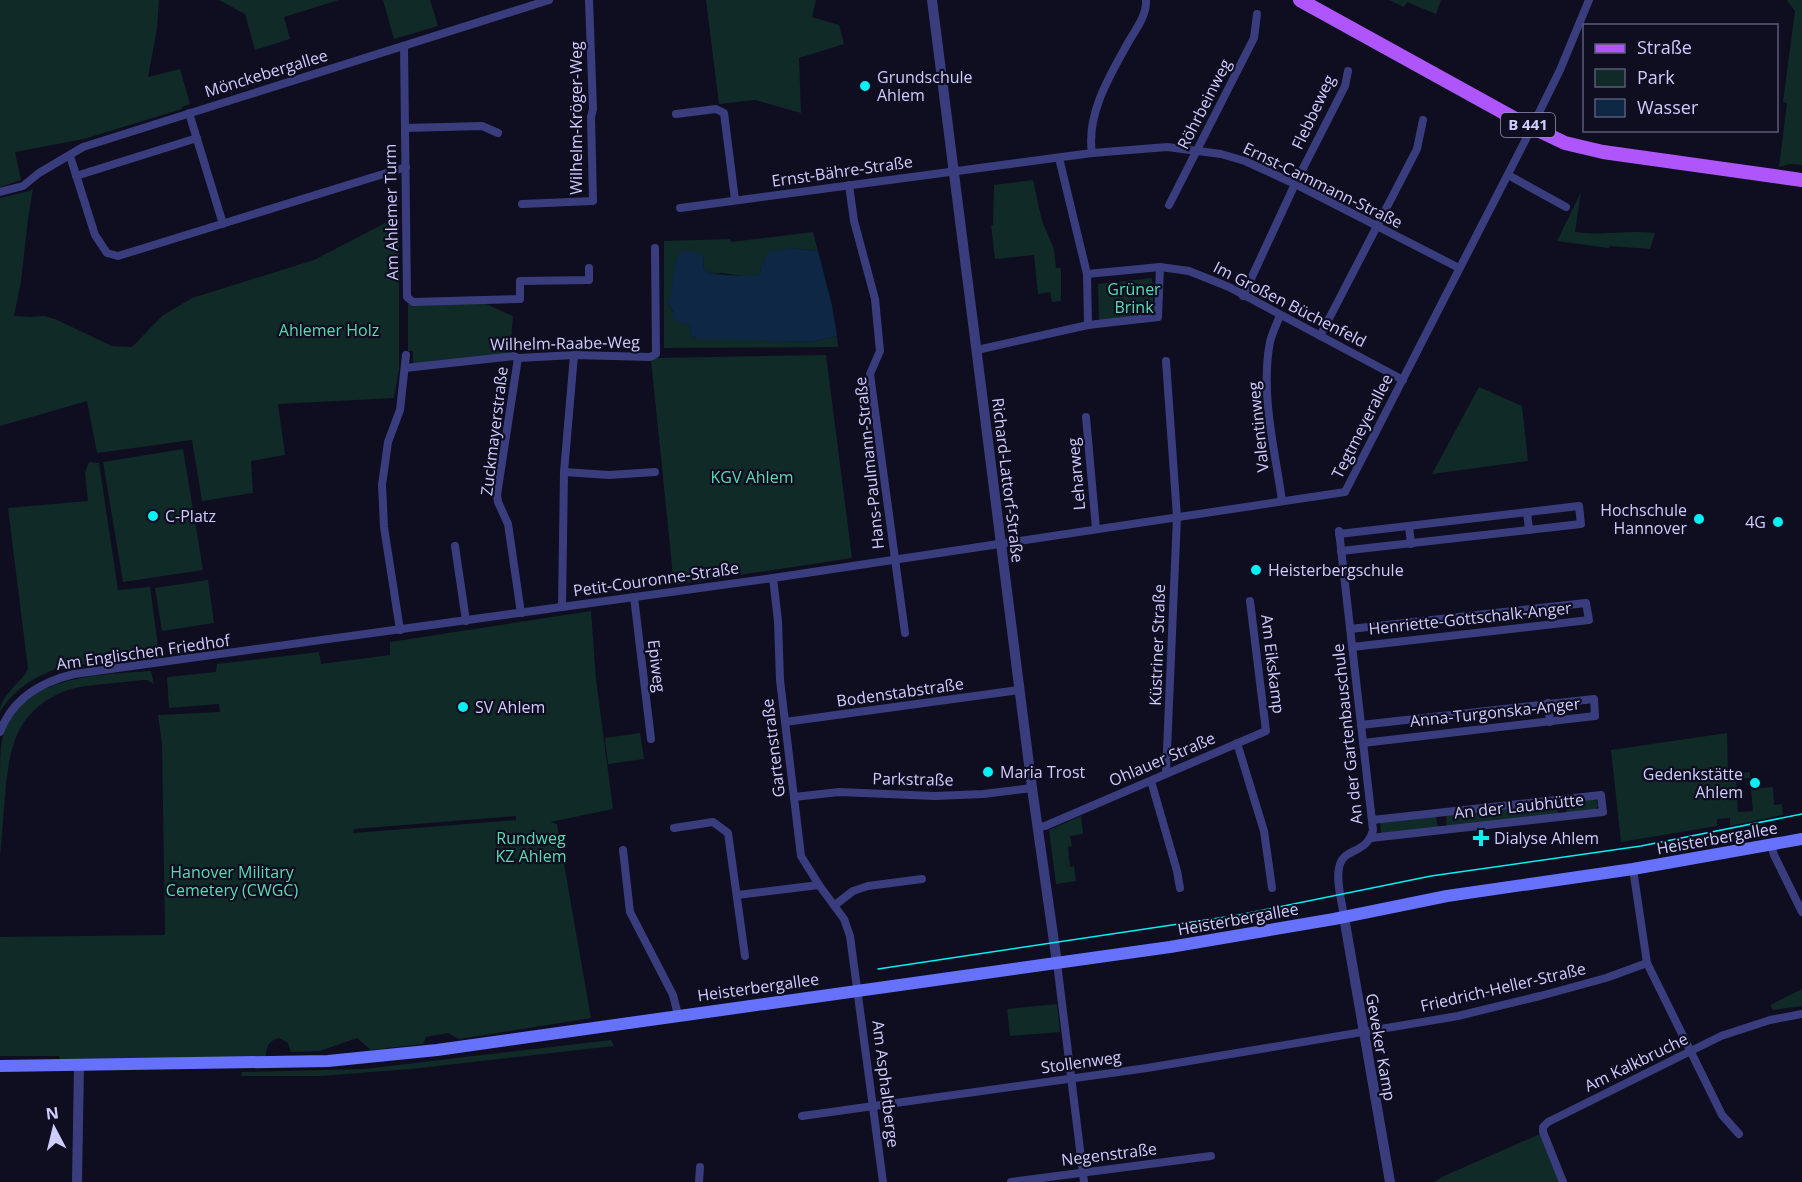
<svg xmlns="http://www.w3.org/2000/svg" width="1802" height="1182" font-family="'Open Sans',sans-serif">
<rect width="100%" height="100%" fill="#0f0d20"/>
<!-- green -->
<g fill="#102a27" fill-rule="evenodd">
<polygon points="0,0 159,0 157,29 148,77 180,69 190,104 182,107 182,109 84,139 15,152 21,180 0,187"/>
<polygon points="219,0 339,0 284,17 290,39 255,50 245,14"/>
<polygon points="383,0 430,0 438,26 394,39"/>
<polygon points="706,0 816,0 812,17 839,25 844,44 799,58 801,113 755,100 719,104"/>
<polygon points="1389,0 1441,0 1436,14 1407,2 1404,7"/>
<polygon points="1787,0 1802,0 1802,165 1790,164 1779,167 1787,103 1783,102 1795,11"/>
<polygon points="1033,180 1042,221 1054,249 1056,268 1061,268 1061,301 1052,302 1050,292 1038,294 1034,255 995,259 991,225 993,225 994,185"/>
<polygon points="33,189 28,219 21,281 14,316 31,317 44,316 55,319 112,346 132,347 162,316 192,298 314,260 389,221 399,221 399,370 394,398 278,404 285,455 251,461 253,493 202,501 192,440 97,453 87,401 0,426 0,198 29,191"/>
<path d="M 1581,192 L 1575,232 C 1602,236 1628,230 1655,233 L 1650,249 L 1610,246 L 1609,248 L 1557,241 Z"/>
<polygon points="813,232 818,251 791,248 761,267 760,274 751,277 721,273 711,274 704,270 703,255 674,275 672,294 668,302 677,321 689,325 691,335 695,338 813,342 837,336 838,347 664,348 664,241 730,239 731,242"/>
<polygon points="1152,278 1154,314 1099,320 1098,284"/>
<polygon points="408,304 486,304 513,316 510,354 413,364 413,351 408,351"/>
<polygon points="826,355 852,558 674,585 651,360 654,358"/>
<polygon points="1479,387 1522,406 1528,461 1432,474"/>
<polygon points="183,449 203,570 123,582 103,462"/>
<path d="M 89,462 L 99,463 L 118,590 L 150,587 L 159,653 L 59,668 C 35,676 13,690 0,712 C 0,695 21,683 28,669 L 8,508 L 88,501 L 85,473 Z"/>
<polygon points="208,580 214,623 162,631 155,588"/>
<path d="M 591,611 L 596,679 L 613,809 L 550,822 L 557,824 L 591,1018 L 459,1039 L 448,1033 L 426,1037 L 423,1044 L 371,1050 L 357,1038 L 320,1051 L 291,1052 L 288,1043 L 279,1038 C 268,1041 266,1047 266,1057 L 60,1061 L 59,1056 L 0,1056 L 0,937 L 165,935 L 162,743 L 158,715 L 220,712 L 219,704 L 169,708 L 167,677 L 216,672 L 217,664 L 319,652 L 321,664 L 390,655 L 390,642 ZM 516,816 L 516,820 L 353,833 L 354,829 Z"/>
<path d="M 151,671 L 154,684 L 147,680 L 142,680 C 122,683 86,684 68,690 C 16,709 9,747 5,797 C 3,817 2,837 0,857 C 0,832 0,808 0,783 C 0,771 0,758 1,746 C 13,675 95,675 151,671 Z"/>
<polygon points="640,733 644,759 608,764 605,738"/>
<polygon points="1727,733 1728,774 1750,772 1750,778 1736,779 1738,812 1753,811 1751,789 1773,787 1774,805 1782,804 1783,815 1730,826 1730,818 1717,819 1717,826 1621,842 1611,750"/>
<polygon points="1592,798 1597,801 1598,806 1594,811 1567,814 1565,801"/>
<polygon points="1555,802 1557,804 1558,813 1447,828 1446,815"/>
<polygon points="1081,816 1083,834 1070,836 1072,846 1068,847 1070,867 1074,866 1076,881 1056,884 1049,830"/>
<polygon points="1436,816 1438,828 1381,834 1380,823 1383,822"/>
<polygon points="1802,989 1802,1006 1773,1010 1770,1005"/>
<polygon points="1057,1004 1060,1032 1010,1036 1007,1009"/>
<polygon points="611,1040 614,1046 411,1069 320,1076 241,1076 242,1072 364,1069"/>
<polygon points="1542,1133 1560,1182 1434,1182 1444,1176"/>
</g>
<!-- water -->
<path fill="#0d2744" d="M 791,248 L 818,251 L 832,305 L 837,336 L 813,342 L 699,339 L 691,336 L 689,325 L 677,322 L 673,318 L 673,312 L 668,302 C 676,287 669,264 682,251 L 686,250 L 703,255 L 704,270 L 711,274 C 721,274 754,278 760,274 L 761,267 L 769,252 Z"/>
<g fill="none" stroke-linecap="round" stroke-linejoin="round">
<!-- minor -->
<g stroke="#393d7e" stroke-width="8">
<polyline points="404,46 407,297 413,302 520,299 520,281 589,280 589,268"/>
<polyline points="189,113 223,224"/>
<polyline points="676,114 716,109 724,113 735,200"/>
<polyline points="405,128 482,126 498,133"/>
<path d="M 1092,153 C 1086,114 1110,75 1129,41 C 1136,29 1147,15 1146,0"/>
<polyline points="70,156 95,235 107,253 118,256 406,167"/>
<polyline points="1059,158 1087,274"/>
<polyline points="1508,175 1566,207"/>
<polyline points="76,176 197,138"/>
<polyline points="849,185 854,221 875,299 880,351 870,374 905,633"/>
<polyline points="0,192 23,186 39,173 83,147 549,0"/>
<polyline points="522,204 593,201 591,117 593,109 589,0"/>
<polyline points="1169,205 1254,38 1257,14"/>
<polyline points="680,208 1092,153 1167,147 1221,154 1245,161 1295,184 1459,268"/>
<polyline points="1243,296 1295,184 1345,86 1348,71"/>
<path d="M 1280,315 C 1277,324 1272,333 1270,342 C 1260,393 1275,450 1282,501"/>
<polyline points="1088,325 1158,317 1160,267"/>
<polyline points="1320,336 1417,149 1423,120"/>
<polyline points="977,350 1088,325 1087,274 1160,267 1189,271 1229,287 1403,380"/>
<polyline points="518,358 497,495 498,502 508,524 521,613"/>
<polyline points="1166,361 1177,517 1166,773"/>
<polyline points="405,368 514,356 518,358 574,355 650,357 656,354 655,248"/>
<polyline points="1086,417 1096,529"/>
<polyline points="564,472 609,475 655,472"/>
<polyline points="1527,512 1529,530"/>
<polyline points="1409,526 1411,544"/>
<path d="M 1339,531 L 1373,830 C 1366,856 1343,846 1339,868 C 1336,882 1342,902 1344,917"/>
<polyline points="1339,534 1579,506 1581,524 1341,551"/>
<polyline points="455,546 466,621"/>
<polyline points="773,578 778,621 780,680 801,856 819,885 844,919 850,936 883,1182"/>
<polyline points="634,597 651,739"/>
<polyline points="562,607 564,472 574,355"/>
<polyline points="1350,629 1586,603 1589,620 1352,647"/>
<polyline points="400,630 384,527 382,485 388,442 400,410 406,355"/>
<polyline points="1548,703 1550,722"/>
<polyline points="785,722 1019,690"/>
<polyline points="1361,725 1594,699 1595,716 1363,743"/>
<path d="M 0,732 C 12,699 41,682 74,674 L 773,578 L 1345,492 L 1527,137 L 1560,70 L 1589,0"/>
<polyline points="1237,743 1264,831 1272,888"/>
<polyline points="1151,781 1177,871 1180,888"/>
<polyline points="794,797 839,792 935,796 983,794 1032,788"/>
<polyline points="1037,827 1045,826 1266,731 1250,601"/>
<polyline points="674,828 713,822 728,833 745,956"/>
<polyline points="1371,838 1603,812 1601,795 1372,820"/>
<polyline points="1771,845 1774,855 1802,912"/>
<polyline points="623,850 630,912 673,995 678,1015"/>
<polyline points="1633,869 1647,963 1722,1115 1739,1134"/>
<polyline points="737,895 819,885"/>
<polyline points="835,905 853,891 868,886 922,879"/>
<polyline points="1057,963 1084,1182"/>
<polyline points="802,1116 1147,1068 1458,1016 1540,996 1606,978 1647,963"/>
<polyline points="699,1182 700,1167"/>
<polyline points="1011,1182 1211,1156"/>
<polyline points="1563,1182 1543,1132 1543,1127 1548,1122 1721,1036 1770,1020 1802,1014"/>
</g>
<!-- tertiary -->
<g stroke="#393d7e" stroke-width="10">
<polyline points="932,0 1032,788 1057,963"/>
<polyline points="1344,917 1390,1182"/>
<polyline points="77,1182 79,1065"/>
</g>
<!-- secondary -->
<polyline stroke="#6671fc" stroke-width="12" points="0,1066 328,1061 437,1050 1170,947 1334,919 1447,896 1633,869 1802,839"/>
<!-- primary -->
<polyline stroke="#ae56fc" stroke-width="14" points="1300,0 1519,121 1565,143 1603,152 1802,180"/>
<!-- tram -->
<polyline stroke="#04f2f3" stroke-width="1.5" points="878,969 1239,915 1431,876 1641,846 1802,814"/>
</g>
<!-- markers -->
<g fill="#04f2f3" stroke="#0f0d20" stroke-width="2">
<circle cx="865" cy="86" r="6"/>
<circle cx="153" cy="516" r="6"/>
<circle cx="1699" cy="519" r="6"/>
<circle cx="1778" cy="522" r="6"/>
<circle cx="1256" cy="570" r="6"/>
<circle cx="463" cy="707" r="6"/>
<circle cx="988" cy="772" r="6"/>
<circle cx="1755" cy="783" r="6"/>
<path d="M1478 829h6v6h6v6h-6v6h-6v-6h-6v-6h6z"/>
</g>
<g text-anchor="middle" stroke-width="4.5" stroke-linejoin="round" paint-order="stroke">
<!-- shield labels -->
<rect fill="#0f0d20" stroke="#9593bb" stroke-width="1.5" x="1501" y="113" width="54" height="24" rx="4.5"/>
<g font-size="15" font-weight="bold" fill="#cecdfe">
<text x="1528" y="130">B 441</text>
</g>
<!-- street labels -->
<g font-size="16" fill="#cecdfe" stroke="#0f0d20">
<text transform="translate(266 73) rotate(-17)" y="6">Mönckebergallee</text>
<text transform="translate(1204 104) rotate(-63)" y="6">Röhrbeinweg</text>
<text transform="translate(1313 112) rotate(-65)" y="6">Flebbeweg</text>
<text transform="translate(576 118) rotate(-90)" y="6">Wilhelm-Kröger-Weg</text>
<text transform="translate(842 171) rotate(-8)" y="6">Ernst-Bähre-Straße</text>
<text transform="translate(1323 185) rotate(26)" y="6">Ernst-Cammann-Straße</text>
<text transform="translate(391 212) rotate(-91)" y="6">Am Ahlemer Turm</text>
<text transform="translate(1290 304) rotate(27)" y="6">Im Großen Büchenfeld</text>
<text transform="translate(565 343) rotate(-1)" y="6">Wilhelm-Raabe-Weg</text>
<text transform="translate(1362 426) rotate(-63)" y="6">Tegtmeyerallee</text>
<text transform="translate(1258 427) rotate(-96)" y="6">Valentinweg</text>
<text transform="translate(494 431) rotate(-83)" y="6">Zuckmayerstraße</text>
<text transform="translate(869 463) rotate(-96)" y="6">Hans-Paulmann-Straße</text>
<text transform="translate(1076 474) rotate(-95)" y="6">Leharweg</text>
<text transform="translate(1008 480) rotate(83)" y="6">Richard-Lattorf-Straße</text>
<text transform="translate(656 579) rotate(-8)" y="6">Petit-Couronne-Straße</text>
<text transform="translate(1470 618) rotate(-6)" y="6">Henriette-Gottschalk-Anger</text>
<text transform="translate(1157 645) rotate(-88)" y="6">Küstriner Straße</text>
<text transform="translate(143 652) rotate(-8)" y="6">Am Englischen Friedhof</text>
<text transform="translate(1273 664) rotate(83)" y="6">Am Eikskamp</text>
<text transform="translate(657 666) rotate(83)" y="6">Epiweg</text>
<text transform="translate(900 692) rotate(-8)" y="6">Bodenstabstraße</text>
<text transform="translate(1495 712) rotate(-6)" y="6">Anna-Turgonska-Anger</text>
<text transform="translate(1347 734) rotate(-96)" y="6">An der Gartenbauschule</text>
<text transform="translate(773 748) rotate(-97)" y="6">Gartenstraße</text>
<text transform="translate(1162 759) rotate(-23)" y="6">Ohlauer Straße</text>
<text transform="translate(913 779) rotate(1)" y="6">Parkstraße</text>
<text transform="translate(1519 806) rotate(-6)" y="6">An der Laubhütte</text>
<text transform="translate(1717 838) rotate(-10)" y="6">Heisterbergallee</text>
<text transform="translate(1238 919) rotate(-10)" y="6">Heisterbergallee</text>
<text transform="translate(758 987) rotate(-8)" y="6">Heisterbergallee</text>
<text transform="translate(1503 987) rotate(-13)" y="6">Friedrich-Heller-Straße</text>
<text transform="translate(1381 1047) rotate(80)" y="6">Geveker Kamp</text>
<text transform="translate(1081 1062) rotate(-8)" y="6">Stollenweg</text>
<text transform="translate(1636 1062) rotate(-26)" y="6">Am Kalkbruche</text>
<text transform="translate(886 1084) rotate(83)" y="6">Am Asphaltberge</text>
<text transform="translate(1109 1154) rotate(-7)" y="6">Negenstraße</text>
</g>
<!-- poi labels -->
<g font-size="16" fill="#cecdfe" stroke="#0f0d20" text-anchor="start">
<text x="877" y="83">Grundschule<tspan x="877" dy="18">Ahlem</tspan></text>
<text x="1687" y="516" text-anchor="end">Hochschule<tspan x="1687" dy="18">Hannover</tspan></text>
<text x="165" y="522">C-Platz</text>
<text x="1766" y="528" text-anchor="end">4G</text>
<text x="1268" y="576">Heisterbergschule</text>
<text x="475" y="713">SV Ahlem</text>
<text x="1000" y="778">Maria Trost</text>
<text x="1743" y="780" text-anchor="end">Gedenkstätte<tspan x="1743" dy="18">Ahlem</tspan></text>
<text x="1494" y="844">Dialyse Ahlem</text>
</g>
<!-- park labels -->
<g font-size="16" fill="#5bdcb0" stroke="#0f0d20">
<text x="1134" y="295">Grüner<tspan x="1134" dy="18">Brink</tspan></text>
<text x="329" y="336">Ahlemer Holz</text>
<text x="752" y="483">KGV Ahlem</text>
<text x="531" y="844">Rundweg<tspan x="531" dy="18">KZ Ahlem</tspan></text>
<text x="232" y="878">Hanover Military<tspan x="232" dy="18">Cemetery (CWGC)</tspan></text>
</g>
</g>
<!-- legend -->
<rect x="1583" y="24" width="195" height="108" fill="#0f0d20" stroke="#5b5a79" stroke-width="1.5"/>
<rect x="1595" y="44" width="30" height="9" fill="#ae56fc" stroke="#5b5a79" stroke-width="1.5"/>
<text x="1637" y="54" font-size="18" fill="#cecdfe">Straße</text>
<rect x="1595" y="69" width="30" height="18" fill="#102a27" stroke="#5b5a79" stroke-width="1.5"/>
<text x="1637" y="84" font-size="18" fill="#cecdfe">Park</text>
<rect x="1595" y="99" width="30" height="18" fill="#0d2744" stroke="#5b5a79" stroke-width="1.5"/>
<text x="1637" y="114" font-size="18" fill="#cecdfe">Wasser</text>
<!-- north arrow -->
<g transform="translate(54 1128) rotate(353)" stroke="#0f0d20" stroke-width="4.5" paint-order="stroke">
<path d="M0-4.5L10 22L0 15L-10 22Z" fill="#cecdfe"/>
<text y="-9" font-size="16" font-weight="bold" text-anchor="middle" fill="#cecdfe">N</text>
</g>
</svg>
